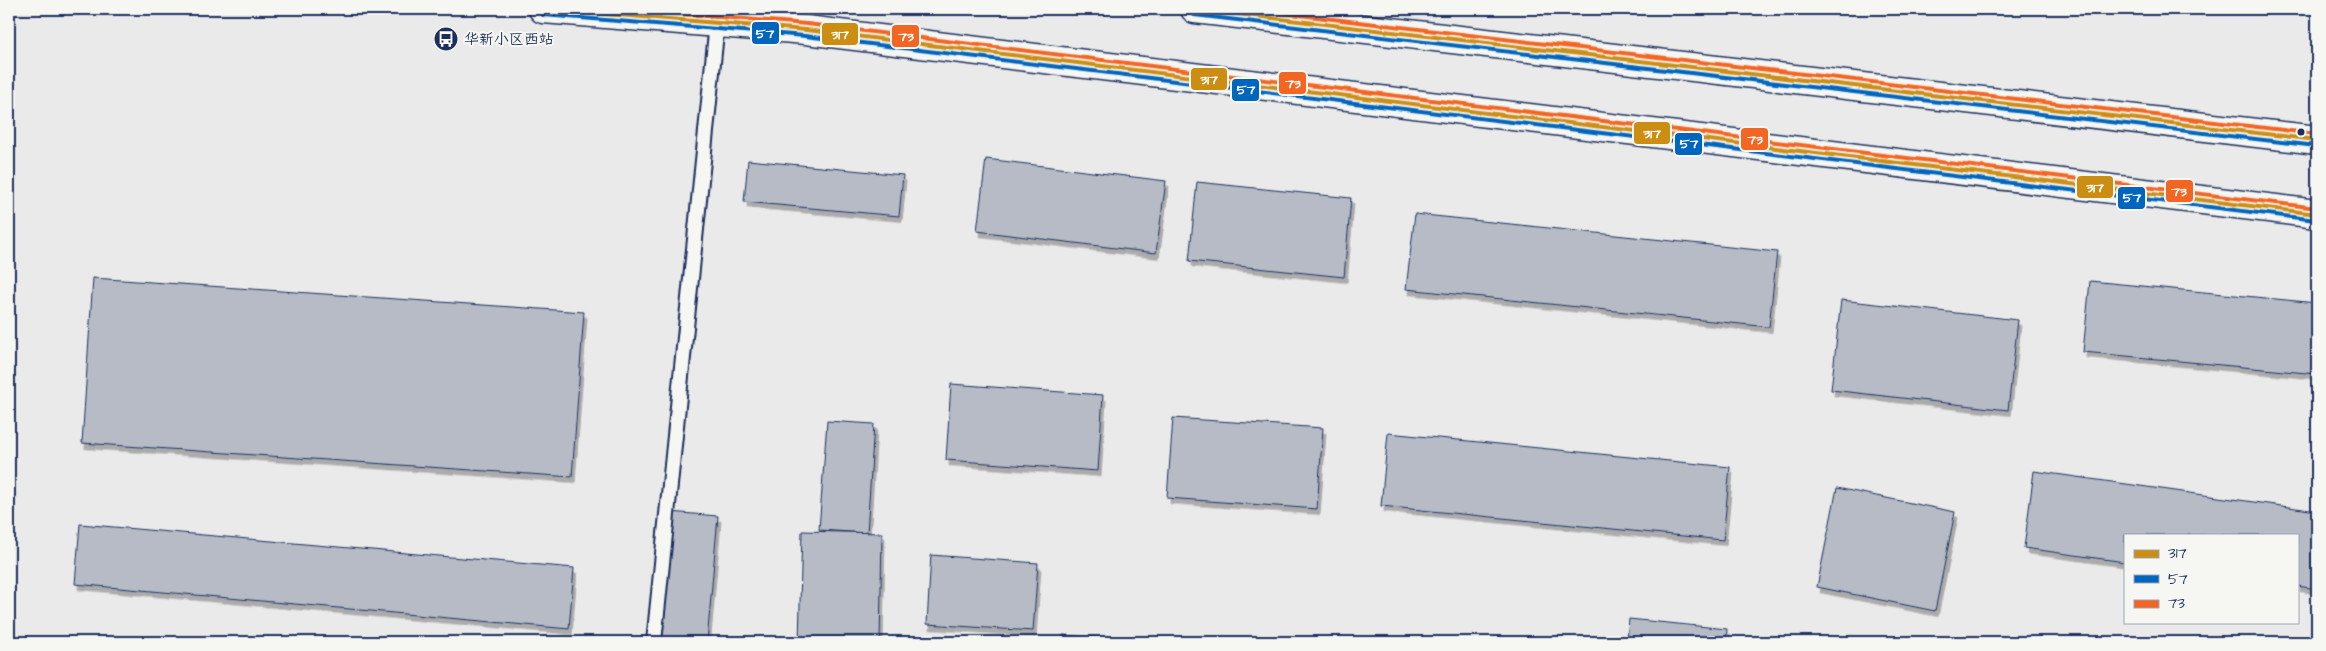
<svg xmlns="http://www.w3.org/2000/svg" width="2326" height="651" font-family="'Architects Daughter','LXGW WenKai TC',sans-serif">
<defs>
<filter id="shadow"><feDropShadow dx="3" dy="5.5" stdDeviation="0" flood-color="#0004"/></filter>
</defs>
<rect width="100%" height="100%" fill="#e9eae9"/>
<filter id="ink" filterUnits="userSpaceOnUse"><feTurbulence type="fractalNoise" baseFrequency=".02" numOctaves="2"/><feDisplacementMap in="SourceGraphic" scale="10" xChannelSelector="R" yChannelSelector="G"/><feConvolveMatrix kernelMatrix="1 2 1 2 8 2 1 2 1" color-interpolation-filters="sRGB"/></filter>
<g filter="url(#ink)">
<!-- building -->
<g fill="#b6bbc6" stroke="#1b2f5e" filter="url(#shadow)">
<polygon points="986,159 1166,181 1156,253 977,231"/>
<polygon points="748,160 903,175 899,216 744,202"/>
<polygon points="1197,182 1351,198 1344,277 1189,261"/>
<polygon points="1415,214 1777,252 1769,327 1406,289"/>
<polygon points="93,278 584,312 572,477 82,443"/>
<polygon points="2090,281 2317,303 2317,374 2083,352"/>
<polygon points="1841,300 2018,320 2008,410 1831,390"/>
<polygon points="951,384 1103,395 1098,471 946,460"/>
<polygon points="1173,418 1323,428 1317,509 1167,498"/>
<polygon points="827,421 874,424 867,533 819,530"/>
<polygon points="1388,433 1730,467 1723,540 1381,506"/>
<polygon points="2034,471 2317,511 2317,589 2297,586 2297,535 2125,535 2125,562 2024,548"/>
<polygon points="1837,488 1955,512 1935,611 1817,587"/>
<polygon points="669,512 718,516 707,642 658,642"/>
<polygon points="80,524 574,568 569,629 75,584"/>
<polygon points="802,531 882,533 880,642 799,642"/>
<polygon points="931,555 1038,563 1033,631 927,624"/>
<polygon points="1629,619 1727,629 1726,642 1627,642"/>
<polygon points="1063,635 1160,642 1063,642"/>
</g>
<g fill="none" stroke-linecap="round" stroke-linejoin="round">
<defs>
<polyline id="lane" points="654,642 717,23"/>
<g id="secondary">
<polyline points="543,9 806,30 2317,214"/>
<polyline points="1195,9 2317,140"/>
</g>
</defs>
<!-- lane casing -->
<use href="#lane" stroke="#1b2f5e" stroke-width="18"/>
<!-- secondary casing -->
<use href="#secondary" stroke="#1b2f5e" stroke-width="31"/>
<!-- lane -->
<use href="#lane" stroke="#f6f6f2" stroke-width="14"/>
<!-- secondary -->
<use href="#secondary" stroke="#f6f6f2" stroke-width="28"/>
<defs>
<g id="bus-1">
<polyline points="543,9 806,30 2317,214"/>
<polyline points="1195,9 2317,140"/>
</g>
<g id="bus-2">
<polyline points="543,15 805,36 2316,220"/>
<polyline points="1194,15 2316,146"/>
</g>
<g id="bus-3">
<polyline points="618,9 807,24 2317,208"/>
<polyline points="1247,9 2317,134"/>
</g>
</defs>
<!-- bus-1 casing -->
<use href="#bus-1" stroke="#f6f6f2" stroke-width="8"/>
<!-- bus-2 casing -->
<use href="#bus-2" stroke="#f6f6f2" stroke-width="8"/>
<!-- bus-3 casing -->
<use href="#bus-3" stroke="#f6f6f2" stroke-width="8"/>
<!-- bus-1 -->
<use href="#bus-1" stroke="#cb8e13" stroke-width="4"/>
<!-- bus-2 -->
<use href="#bus-2" stroke="#0065bd" stroke-width="4"/>
<!-- bus-3 -->
<use href="#bus-3" stroke="#f26522" stroke-width="4"/>
</g>
</g>
<!-- icons -->
<defs>
<symbol id="bus-disc" viewBox="-11 -11 22 22"><circle r="9.5" fill="#1b2f5e" stroke="#f6f6f2"/><path d="M-5-6H5V4H4V6H2V4H-2V6H-4V4H-5ZM-3.5-4V0h7V-4ZM-3.5 1.2v1.5H-2V1.2ZM2 1.2v1.5H3.5V1.2Z" fill="#fff"/></symbol>
</defs>
<g fill-rule="evenodd">
<use href="#bus-disc" x="432" y="25" width="28" height="28"/>
</g>
<!-- markers -->
<circle fill="#1b2f5e" stroke="#f6f6f2" stroke-width="2" cx="2301" cy="132" r="4.5"/>
<g text-anchor="middle" stroke-width="4" stroke-linejoin="round" paint-order="stroke">
<!-- poi labels -->
<g font-size="15" fill="#1b2f5e" stroke="#f6f6f2" text-anchor="start">
<text x="464" y="44">华新小区西站</text>
</g>
</g>
<g stroke="#f6f6f2" stroke-width="2">
<rect x="751" y="21" width="29" height="24" rx="5" fill="#0065bd"/>
<rect x="821" y="22" width="38" height="24" rx="5" fill="#cb8e13"/>
<rect x="891" y="24" width="29" height="24" rx="5" fill="#f26522"/>
<rect x="1190" y="67" width="38" height="24" rx="5" fill="#cb8e13"/>
<rect x="1278" y="71" width="29" height="24" rx="5" fill="#f26522"/>
<rect x="1231" y="78" width="29" height="24" rx="5" fill="#0065bd"/>
<rect x="1633" y="121" width="38" height="24" rx="5" fill="#cb8e13"/>
<rect x="1740" y="127" width="29" height="24" rx="5" fill="#f26522"/>
<rect x="1674" y="132" width="29" height="24" rx="5" fill="#0065bd"/>
<rect x="2076" y="175" width="38" height="24" rx="5" fill="#cb8e13"/>
<rect x="2165" y="179" width="29" height="24" rx="5" fill="#f26522"/>
<rect x="2117" y="186" width="29" height="24" rx="5" fill="#0065bd"/>
</g>
<g font-size="14" text-anchor="middle" font-weight="bold" fill="#fff">
<text x="765" y="38">57</text>
<text x="840" y="39">317</text>
<text x="906" y="41">73</text>
<text x="1209" y="84">317</text>
<text x="1293" y="88">73</text>
<text x="1246" y="94">57</text>
<text x="1652" y="138">317</text>
<text x="1755" y="144">73</text>
<text x="1689" y="148">57</text>
<text x="2095" y="192">317</text>
<text x="2179" y="196">73</text>
<text x="2132" y="202">57</text>
</g>
<!-- margin -->
<rect width="2326" height="651" fill="none" stroke="#f6f6f2" stroke-width="30"/>
<rect x="15" y="15" width="2296" height="621" fill="none" stroke="#1b2f5e" stroke-width="2" filter="url(#ink)"/>
<!-- legend -->
<rect x="2124" y="534" width="175" height="90" fill="#f6f6f2" stroke="#9ea6b7"/>
<rect x="2134" y="550" width="25" height="8" fill="#cb8e13" stroke="#9ea6b7"/>
<text x="2168" y="558" font-size="15" fill="#1b2f5e">317</text>
<rect x="2134" y="575" width="25" height="8" fill="#0065bd" stroke="#9ea6b7"/>
<text x="2168" y="584" font-size="15" fill="#1b2f5e">57</text>
<rect x="2134" y="600" width="25" height="8" fill="#f26522" stroke="#9ea6b7"/>
<text x="2168" y="608" font-size="15" fill="#1b2f5e">73</text>
</svg>
